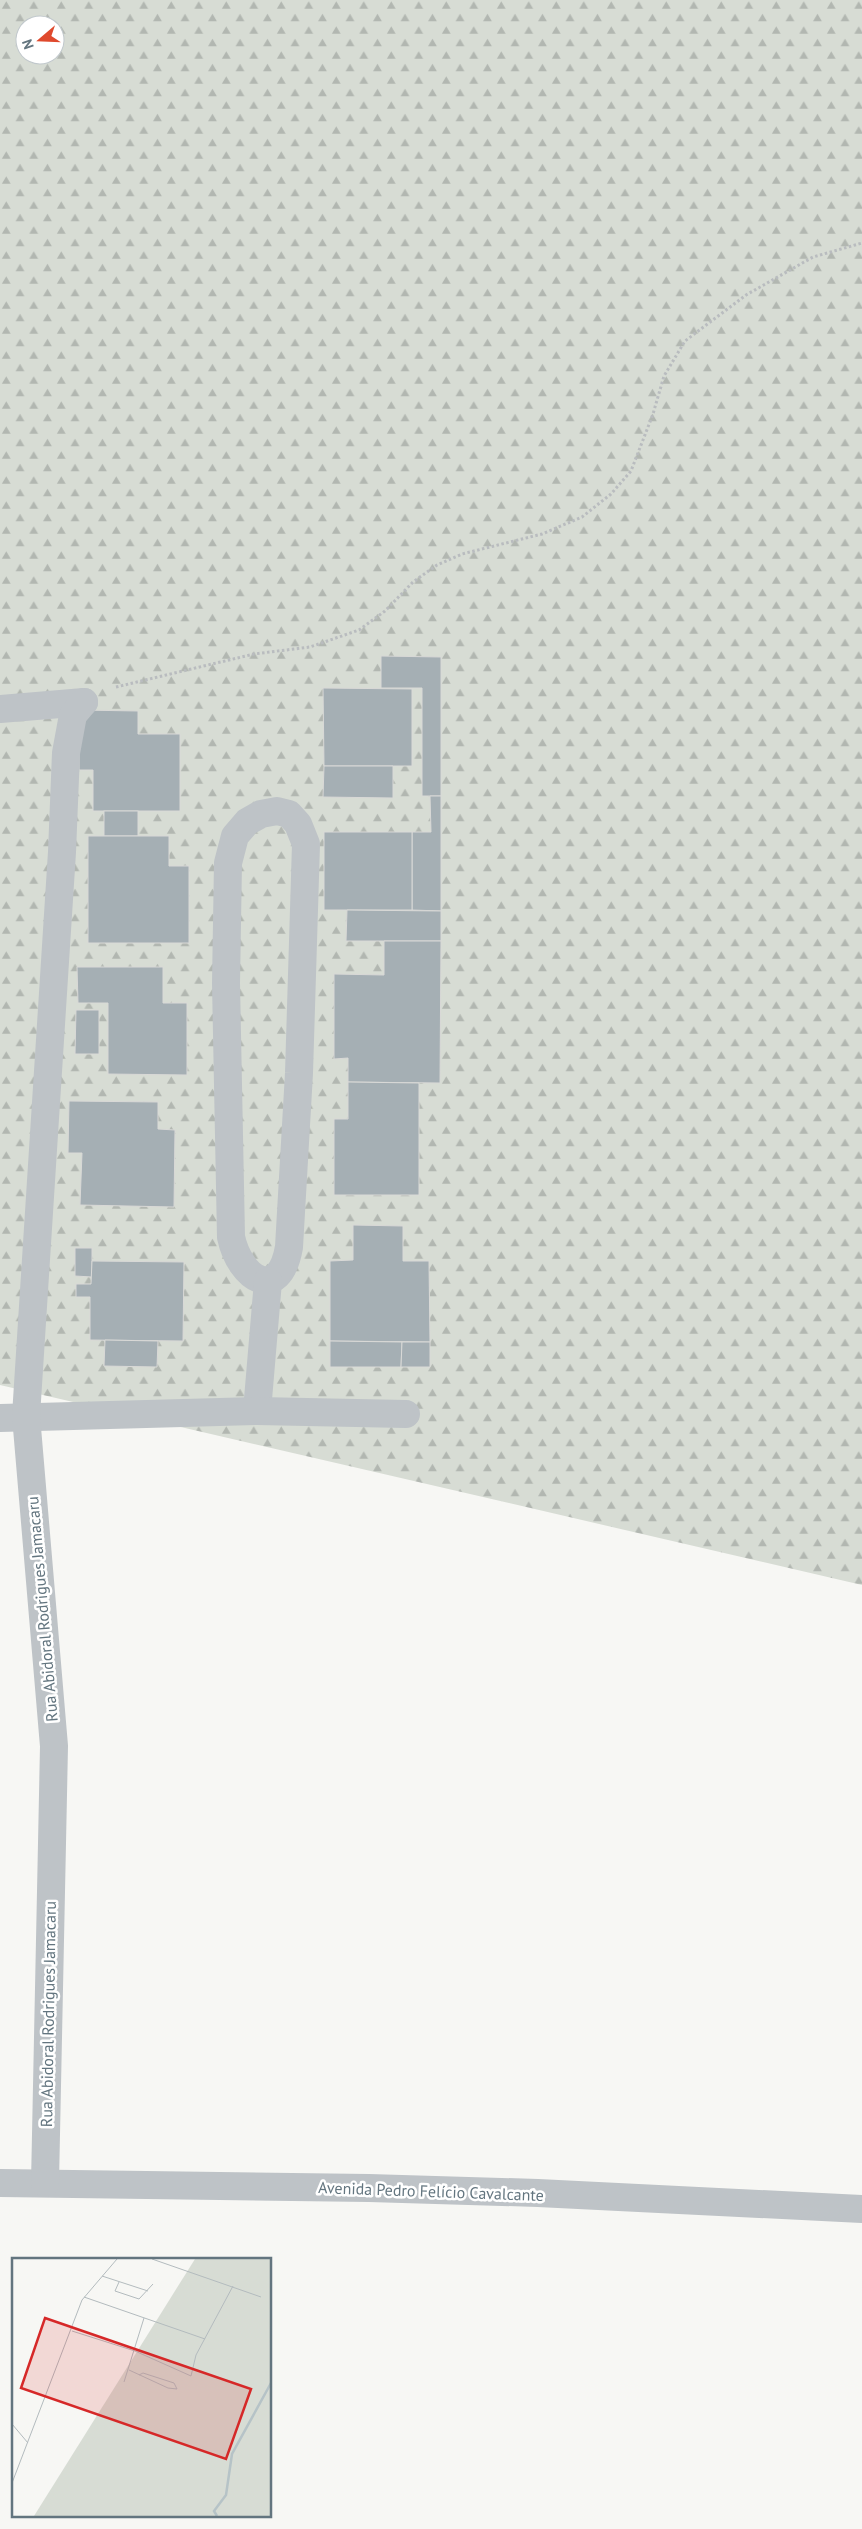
<svg xmlns="http://www.w3.org/2000/svg" width="862" height="2529" font-family="'PT Sans',sans-serif">
<defs>
<pattern id="forest-firs" width="22" height="20" patternUnits="userSpaceOnUse" patternTransform="scale(1.25)"><rect width="22" height="20" fill="#d7dcd4"/><path d="M5 1l3.5 6h-7zM16 11l3.5 6h-7z" fill="#b2b7b1"/></pattern>
</defs>
<rect width="100%" height="100%" fill="#f7f7f4"/>
<!-- forest -->
<path fill="url(#forest-firs)" fill-rule="evenodd" d="M 0,0 L 862,0 L 862,1585 L 0,1385 ZM 25,25 L 55,25 L 55,55 L 25,55 Z"/>
<!-- building -->
<g fill="#a5afb4" stroke="#d9d9d7">
<polygon points="381,656 441,657 441,796 422,796 422,688 381,688"/>
<polygon points="323,688 412,689 412,766 324,766"/>
<polygon points="79,710 138,711 138,734 180,734 180,811 93,811 93,770 79,770"/>
<polygon points="324,766 393,766 393,798 323,797"/>
<polygon points="430,796 441,796 441,911 412,910 412,832 431,832"/>
<rect x="104" y="811" width="34" height="25"/>
<rect x="324" y="832" width="88" height="78"/>
<polygon points="88,836 169,836 169,866 189,866 189,943 88,943"/>
<polygon points="347,910 441,911 441,941 346,941"/>
<polygon points="384,941 441,941 440,1083 348,1082 348,1058 334,1059 334,974 384,975"/>
<polygon points="77,967 163,967 163,1003 187,1003 187,1075 108,1074 108,1003 78,1003"/>
<polygon points="76,1010 99,1010 99,1054 75,1054"/>
<polygon points="348,1082 419,1083 419,1195 334,1195 334,1119 348,1119"/>
<polygon points="69,1101 158,1102 158,1129 175,1130 174,1207 80,1205 82,1153 68,1153"/>
<polygon points="353,1225 403,1226 403,1261 429,1261 430,1342 330,1341 330,1261 353,1260"/>
<polygon points="75,1248 92,1248 92,1277 75,1276"/>
<polygon points="92,1261 184,1262 183,1341 90,1340 90,1297 76,1297 76,1284 91,1284"/>
<polygon points="105,1340 158,1341 157,1367 104,1366"/>
<polygon points="330,1341 402,1342 401,1367 330,1367"/>
<polygon points="402,1342 430,1342 430,1367 401,1367"/>
</g>
<g fill="none" stroke-linecap="round" stroke-linejoin="round">
<!-- path -->
<polyline stroke="#b9bcbf" stroke-width="3" stroke-dasharray="2.5 2.5" stroke-linecap="butt" points="116,687 254,654 310,647 359,630 385,611 413,582 437,565 462,554 542,534 582,517 611,494 631,471 653,414 664,376 685,341 746,295 813,257 862,243"/>
<!-- minor -->
<g stroke="#bec3c7" stroke-width="28">
<polyline points="0,709 84,702"/>
<path d="M 277,811 L 289,814 L 298,824 L 306,844 L 299,1073 L 289,1247 C 279,1304 240,1279 231,1237 L 226,983 L 228,863 L 235,836 L 247,822 L 261,814 Z"/>
<polyline points="257,1411 268,1281"/>
<polyline points="0,1418 257,1411 406,1414"/>
<polyline points="0,2183 369,2188 538,2193 862,2209"/>
<polyline points="45,2183 54,1746 26,1416 62,852 66,753 73,715 84,702"/>
</g>
</g>
<g text-anchor="middle" stroke-width="5" stroke-linejoin="round" paint-order="stroke">
<!-- street labels -->
<g font-size="16" fill="#63757f" stroke="#fff">
<text transform="translate(42 1609) rotate(-95)" y="6">Rua Abidoral Rodrigues Jamacaru</text>
<text transform="translate(48 2014) rotate(-89)" y="6">Rua Abidoral Rodrigues Jamacaru</text>
<text transform="translate(431 2191) rotate(2)" y="6">Avenida Pedro Felício Cavalcante</text>
</g>
</g>
<!-- overview -->
<g transform="translate(12 2258)">
<rect width="259" height="259" fill="#f7f7f4"/>
<path d="M 183,1 L 259,1 L 259,258 L 22,258 Z" fill="#d7dcd4"/>
<path fill="none" stroke="#b6c3c7" stroke-width="2.5" d="M 205,258 L 202,253 L 214,237 L 220,196 L 259,125"/>
<path fill="none" stroke="#b3bbbe" stroke-width="1" d="M 140,1 L 249,39M 90,18 L 136,33M 107,24 L 103,33 L 127,41 L 141,26M 72,39 L 193,81M 60,73 L 123,93 L 179,118 L 184,97 L 221,28M 117,112 L 156,130 L 165,131 L 162,125 L 131,115 L 127,117M 112,124 L 132,60M 0,166 L 16,185M 0,225 L 70,42 L 105,1"/>
<path fill="#d62828" fill-opacity="0.15" stroke="#d62828" stroke-width="2.5" d="M 33,60 L 239,131 L 214,201 L 9,130 Z"/>
<rect width="259" height="259" fill="none" stroke="#63757f" stroke-width="2.5"/>
</g>
<!-- north arrow -->
<g transform="translate(40 40) rotate(251)"><circle r="24" fill="#ffffff" stroke="#c1c8cc"/>
<path d="M0-4L9 19L0 12L-9 19Z" fill="#df492d"/>
<text y="-8" font-size="14" font-weight="bold" text-anchor="middle" fill="#63757f">N</text>
</g>
</svg>
